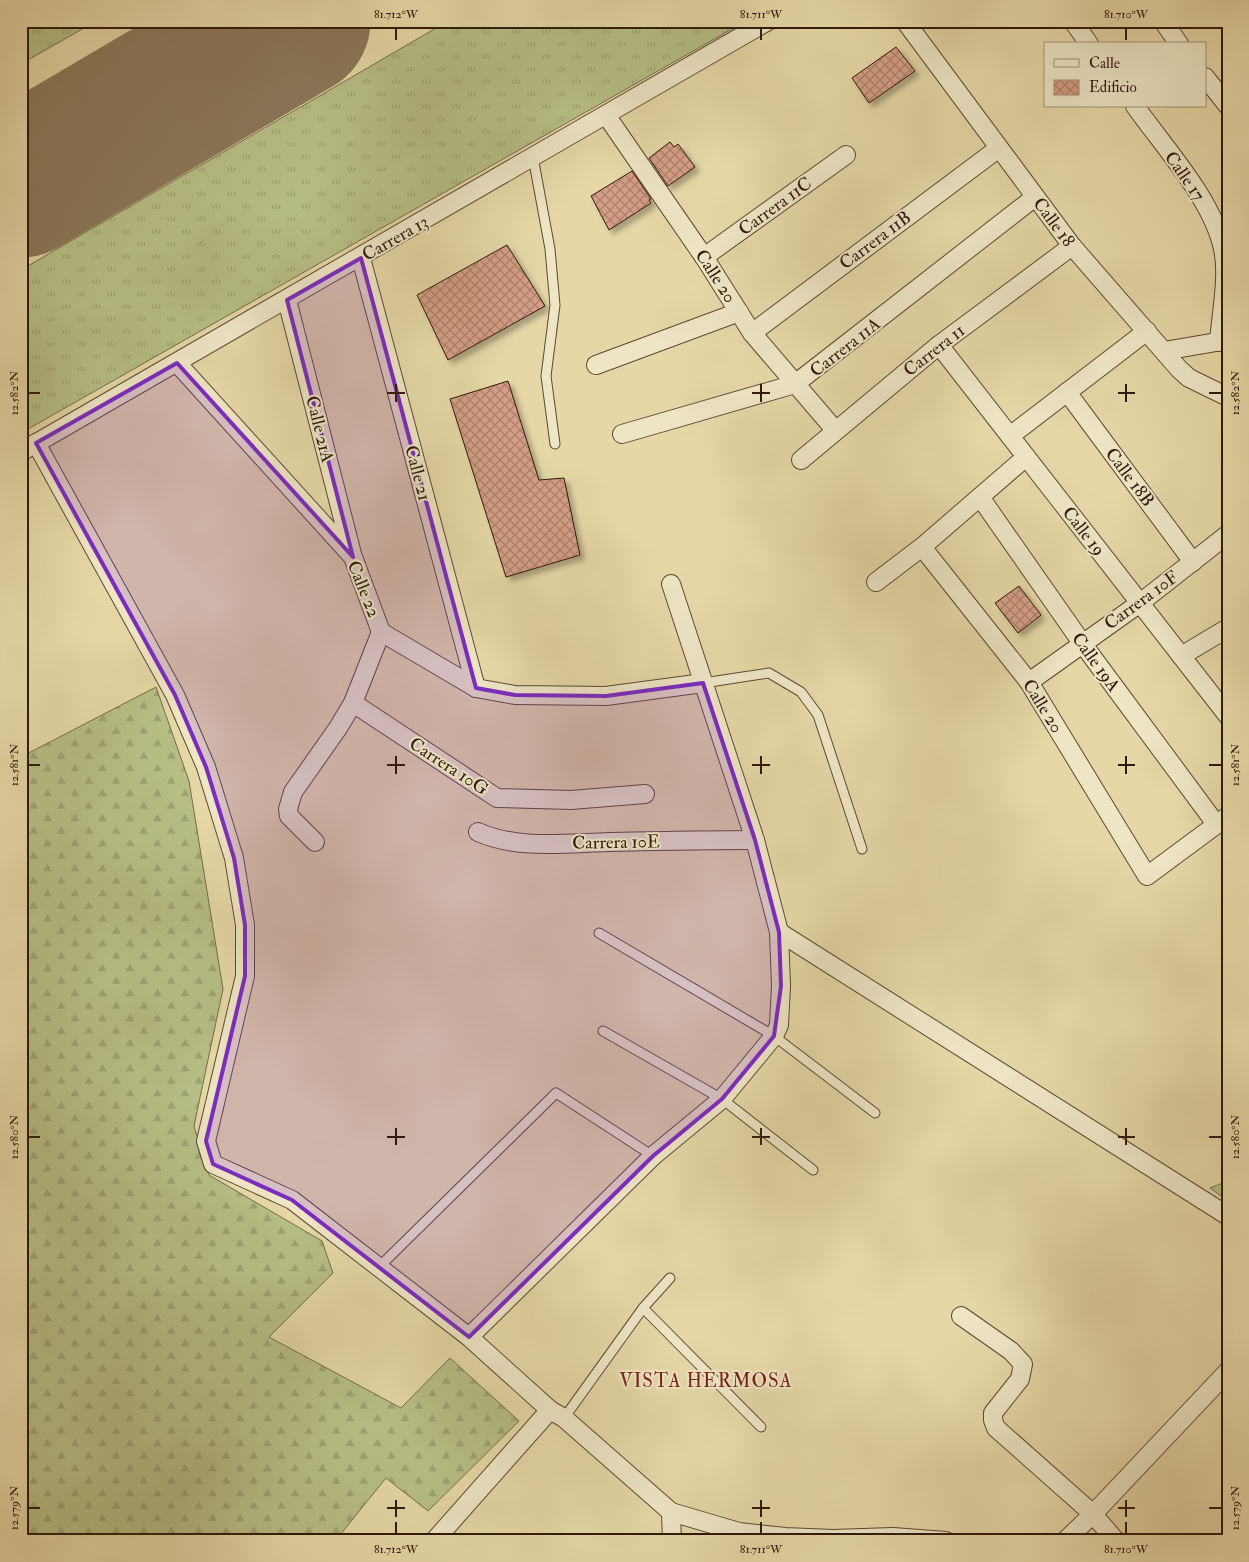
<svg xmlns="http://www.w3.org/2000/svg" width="1249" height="1562" font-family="'IM FELL Double Pica',serif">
<defs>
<pattern id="grass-tufts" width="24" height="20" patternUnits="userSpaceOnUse" patternTransform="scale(1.25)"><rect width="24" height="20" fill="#b6be86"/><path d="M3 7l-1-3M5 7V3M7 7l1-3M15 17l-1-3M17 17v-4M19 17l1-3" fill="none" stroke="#9da372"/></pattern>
<pattern id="forest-firs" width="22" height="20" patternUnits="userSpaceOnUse" patternTransform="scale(1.25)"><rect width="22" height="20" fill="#b6be86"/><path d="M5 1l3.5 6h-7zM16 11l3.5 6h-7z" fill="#9da372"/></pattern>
<pattern id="building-cross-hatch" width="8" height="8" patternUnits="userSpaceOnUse" patternTransform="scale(1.25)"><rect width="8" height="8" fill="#d39e85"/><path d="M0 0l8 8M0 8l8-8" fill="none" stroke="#ac806b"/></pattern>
<filter id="shadow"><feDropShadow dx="4.5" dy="4.5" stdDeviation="2.5" flood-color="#0004"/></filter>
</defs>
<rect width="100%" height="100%" fill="#e5d7a6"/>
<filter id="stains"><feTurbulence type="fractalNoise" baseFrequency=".004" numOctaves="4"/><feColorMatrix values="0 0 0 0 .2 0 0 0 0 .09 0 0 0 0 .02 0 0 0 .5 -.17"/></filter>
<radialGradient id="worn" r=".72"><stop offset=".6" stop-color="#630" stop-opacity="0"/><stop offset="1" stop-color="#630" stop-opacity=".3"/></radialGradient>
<!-- grass -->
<g fill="url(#grass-tufts)" stroke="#746c4a">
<polygon points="21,21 96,21 21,64"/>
<polygon points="448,21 746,21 21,433 21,270"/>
</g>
<!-- forest -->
<g fill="url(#forest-firs)" stroke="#746c4a">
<polygon points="156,687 189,781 223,989 194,1126 209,1175 322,1241 333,1273 269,1337 401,1408 450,1358 519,1421 428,1511 386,1478 335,1541 21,1541 21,757"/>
<polygon points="1228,1181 1228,1201 1210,1188"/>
</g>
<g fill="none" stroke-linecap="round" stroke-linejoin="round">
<!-- runway -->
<polyline stroke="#8b785a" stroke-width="151" points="21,182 295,21"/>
</g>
<!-- building -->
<g fill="url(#building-cross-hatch)" stroke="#31190d" filter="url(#shadow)">
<polygon points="896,47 915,71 869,103 852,78"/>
<polygon points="670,142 674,147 678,144 695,167 668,186 649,158"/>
<polygon points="632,171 651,199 649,200 651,203 609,230 591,196"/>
<polygon points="507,245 545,306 448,360 417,295"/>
<polygon points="508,381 539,480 564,478 580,555 506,577 450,399"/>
<polygon points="1019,586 1041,615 1018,633 995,603"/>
</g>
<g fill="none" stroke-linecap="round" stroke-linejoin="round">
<defs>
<g id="lane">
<polyline points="533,157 550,249 555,305 546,376 555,444"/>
<polyline points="703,683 769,673 801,692 818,715 862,849"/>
<polyline points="599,933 774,1036 875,1113"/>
<polyline points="603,1031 722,1099 813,1170"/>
<polyline points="378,1268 556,1093 653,1156"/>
<polyline points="643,1308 761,1427"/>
<polyline points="564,1418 643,1308 670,1278"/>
</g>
<g id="street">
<polyline points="905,21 1072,246 1179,369 1189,378 1228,397"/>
<polyline points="1073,21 1089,44"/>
<polyline points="1163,21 1179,44"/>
<polyline points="1205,77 1228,106"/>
<path d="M 1135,106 C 1164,147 1213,200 1223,249 C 1229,276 1221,314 1219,342"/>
<polyline points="606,115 704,257 752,333 835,430"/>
<polyline points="704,257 846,155"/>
<polyline points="361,258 476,688"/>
<polyline points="287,300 352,554"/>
<polyline points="752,333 999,148"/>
<polyline points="939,345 1228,716"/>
<polyline points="1164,351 1228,340"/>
<polyline points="177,363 353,557 381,632 476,688 515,695 606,696 703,683"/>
<polyline points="596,365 739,312"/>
<polyline points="1067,392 1193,562"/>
<polyline points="622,434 795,384 1035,197"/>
<polyline points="1010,436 1147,331"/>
<polyline points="36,443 175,695 206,767 234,858 245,925 245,976 206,1141 213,1164 292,1200 469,1337 550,1410 564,1418 671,1512 672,1541"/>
<polyline points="21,452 768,21"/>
<polyline points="801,460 939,345 1072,246"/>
<polyline points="980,497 1082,643 1216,824"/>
<polyline points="922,547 1029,682 1147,876 1228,816"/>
<polyline points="876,582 922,547 1026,457"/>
<polyline points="1181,656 1228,628"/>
<polyline points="1029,682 1140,603 1228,534"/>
<polyline points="353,703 497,798 571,800 645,794"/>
<path d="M 478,832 C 518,850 567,843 610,842 C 658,841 707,840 755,840"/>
<polyline points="315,842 289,816 288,809 293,792 338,728 353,703 381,632"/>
<polyline points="779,932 1228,1216"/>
<polyline points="961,1316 1011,1351 1023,1364 1020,1379 993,1413 993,1420 996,1428 1093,1514 1116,1541"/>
<polyline points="469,1337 653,1156 722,1099 774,1036 779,1025 781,986 779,932 755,840 671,584"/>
<polyline points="671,1512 739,1532 785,1537 833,1539 893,1537 946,1541"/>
<polyline points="434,1541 550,1410"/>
<polyline points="1065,1541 1093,1514 1228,1371"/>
</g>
</defs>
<!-- lane casing -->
<use href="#lane" stroke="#5e4833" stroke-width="11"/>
<!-- street casing -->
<use href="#street" stroke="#5e4833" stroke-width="20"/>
<!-- lane -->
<use href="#lane" stroke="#eee5c5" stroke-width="9"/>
<!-- street -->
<use href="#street" stroke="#eee5c5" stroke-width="18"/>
</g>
<!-- marked area -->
<path fill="#7b2cbf" fill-opacity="0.2" stroke="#7b2cbf" stroke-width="4" stroke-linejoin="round" d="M 361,258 L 476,688 L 515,695 L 606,696 L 703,683 L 755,840 L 779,932 L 781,986 L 774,1036 L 722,1099 L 653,1156 L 469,1337 L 292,1200 L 213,1164 L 206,1141 L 245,976 L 245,925 L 234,858 L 206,767 L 175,695 L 36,443 L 177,363 L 353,557 L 287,300 Z"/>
<!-- ticks -->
<path fill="none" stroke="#31190d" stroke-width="2" d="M 396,28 L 396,40M 761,28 L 761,40M 1126,28 L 1126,40M 396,384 L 396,402M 761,384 L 761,402M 1126,384 L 1126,402M 28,393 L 40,393M 387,393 L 405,393M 752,393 L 770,393M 1118,393 L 1135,393M 1209,393 L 1222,393M 396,756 L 396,774M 761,756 L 761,774M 1126,756 L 1126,774M 28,765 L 40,765M 387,765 L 405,765M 752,765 L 770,765M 1118,765 L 1135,765M 1209,765 L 1222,765M 396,1128 L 396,1145M 761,1128 L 761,1145M 1126,1128 L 1126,1145M 28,1137 L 40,1137M 387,1137 L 405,1137M 752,1137 L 770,1137M 1118,1137 L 1135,1137M 1209,1137 L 1222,1137M 396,1500 L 396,1517M 761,1500 L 761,1517M 1126,1500 L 1126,1517M 28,1508 L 40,1508M 387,1508 L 405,1508M 752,1508 L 770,1508M 1118,1508 L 1135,1508M 1209,1508 L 1222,1508M 396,1522 L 396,1534M 761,1522 L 761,1534M 1126,1522 L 1126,1534"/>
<g text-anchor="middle" stroke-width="4" stroke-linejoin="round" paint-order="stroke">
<!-- street labels -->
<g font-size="18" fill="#31190d" stroke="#eee5c5">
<text transform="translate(1185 176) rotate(55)" y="6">Calle 17</text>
<text transform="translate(775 206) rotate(-36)" y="6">Carrera 11C</text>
<text transform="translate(1054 222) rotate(53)" y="6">Calle 18</text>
<text transform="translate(395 238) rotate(-30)" y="6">Carrera 13</text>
<text transform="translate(875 240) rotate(-37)" y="6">Carrera 11B</text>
<text transform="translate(716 276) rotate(57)" y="6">Calle 20</text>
<text transform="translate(845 347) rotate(-38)" y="6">Carrera 11A</text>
<text transform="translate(934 350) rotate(-38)" y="6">Carrera 11</text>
<text transform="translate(320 429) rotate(76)" y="6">Calle 21A</text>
<text transform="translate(418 473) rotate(75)" y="6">Calle 21</text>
<text transform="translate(1130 477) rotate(53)" y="6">Calle 18B</text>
<text transform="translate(1084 531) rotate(52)" y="6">Calle 19</text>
<text transform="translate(364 589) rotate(68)" y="6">Calle 22</text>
<text transform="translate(1141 600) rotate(-36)" y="6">Carrera 10F</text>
<text transform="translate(1096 662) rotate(54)" y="6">Calle 19A</text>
<text transform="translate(1043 706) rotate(58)" y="6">Calle 20</text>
<text transform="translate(449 766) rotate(33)" y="6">Carrera 10G</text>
<text transform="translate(616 842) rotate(-1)" y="6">Carrera 10E</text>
</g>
<!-- neighbourhood labels -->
<g font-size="19" letter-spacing="1" fill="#7a1f14" stroke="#eee5c5">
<text x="706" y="1387">VISTA HERMOSA</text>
</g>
</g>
<!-- margin -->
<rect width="1249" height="1562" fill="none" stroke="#e5d7a6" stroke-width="55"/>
<!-- legend -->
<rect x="1044" y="42" width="162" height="65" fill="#eee5c5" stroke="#a2937b"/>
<rect x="1054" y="59" width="25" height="8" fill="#eee5c5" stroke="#a2937b"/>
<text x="1089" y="68" font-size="15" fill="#31190d">Calle</text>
<rect x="1054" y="80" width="25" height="15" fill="url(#building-cross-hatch)" stroke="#a2937b"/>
<text x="1089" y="92" font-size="15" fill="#31190d">Edificio</text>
<rect x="28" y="28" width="1194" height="1506" fill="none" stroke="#31190d" stroke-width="2"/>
<g font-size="12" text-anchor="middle" fill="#31190d">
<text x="396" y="18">81.712°W</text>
<text x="761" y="18">81.711°W</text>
<text x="1126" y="18">81.710°W</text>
<text transform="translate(14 393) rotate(-90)" y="4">12.582°N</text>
<text transform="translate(1235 393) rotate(-90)" y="4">12.582°N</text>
<text transform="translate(14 765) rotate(-90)" y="4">12.581°N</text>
<text transform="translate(1235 765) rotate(-90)" y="4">12.581°N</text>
<text transform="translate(14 1137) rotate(-90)" y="4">12.580°N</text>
<text transform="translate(1235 1137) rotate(-90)" y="4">12.580°N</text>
<text transform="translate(14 1508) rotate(-90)" y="4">12.579°N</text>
<text transform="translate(1235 1508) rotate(-90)" y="4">12.579°N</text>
<text x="396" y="1553">81.712°W</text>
<text x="761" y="1553">81.711°W</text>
<text x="1126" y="1553">81.710°W</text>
</g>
<rect width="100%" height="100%" filter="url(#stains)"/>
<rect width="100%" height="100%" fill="url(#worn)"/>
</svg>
